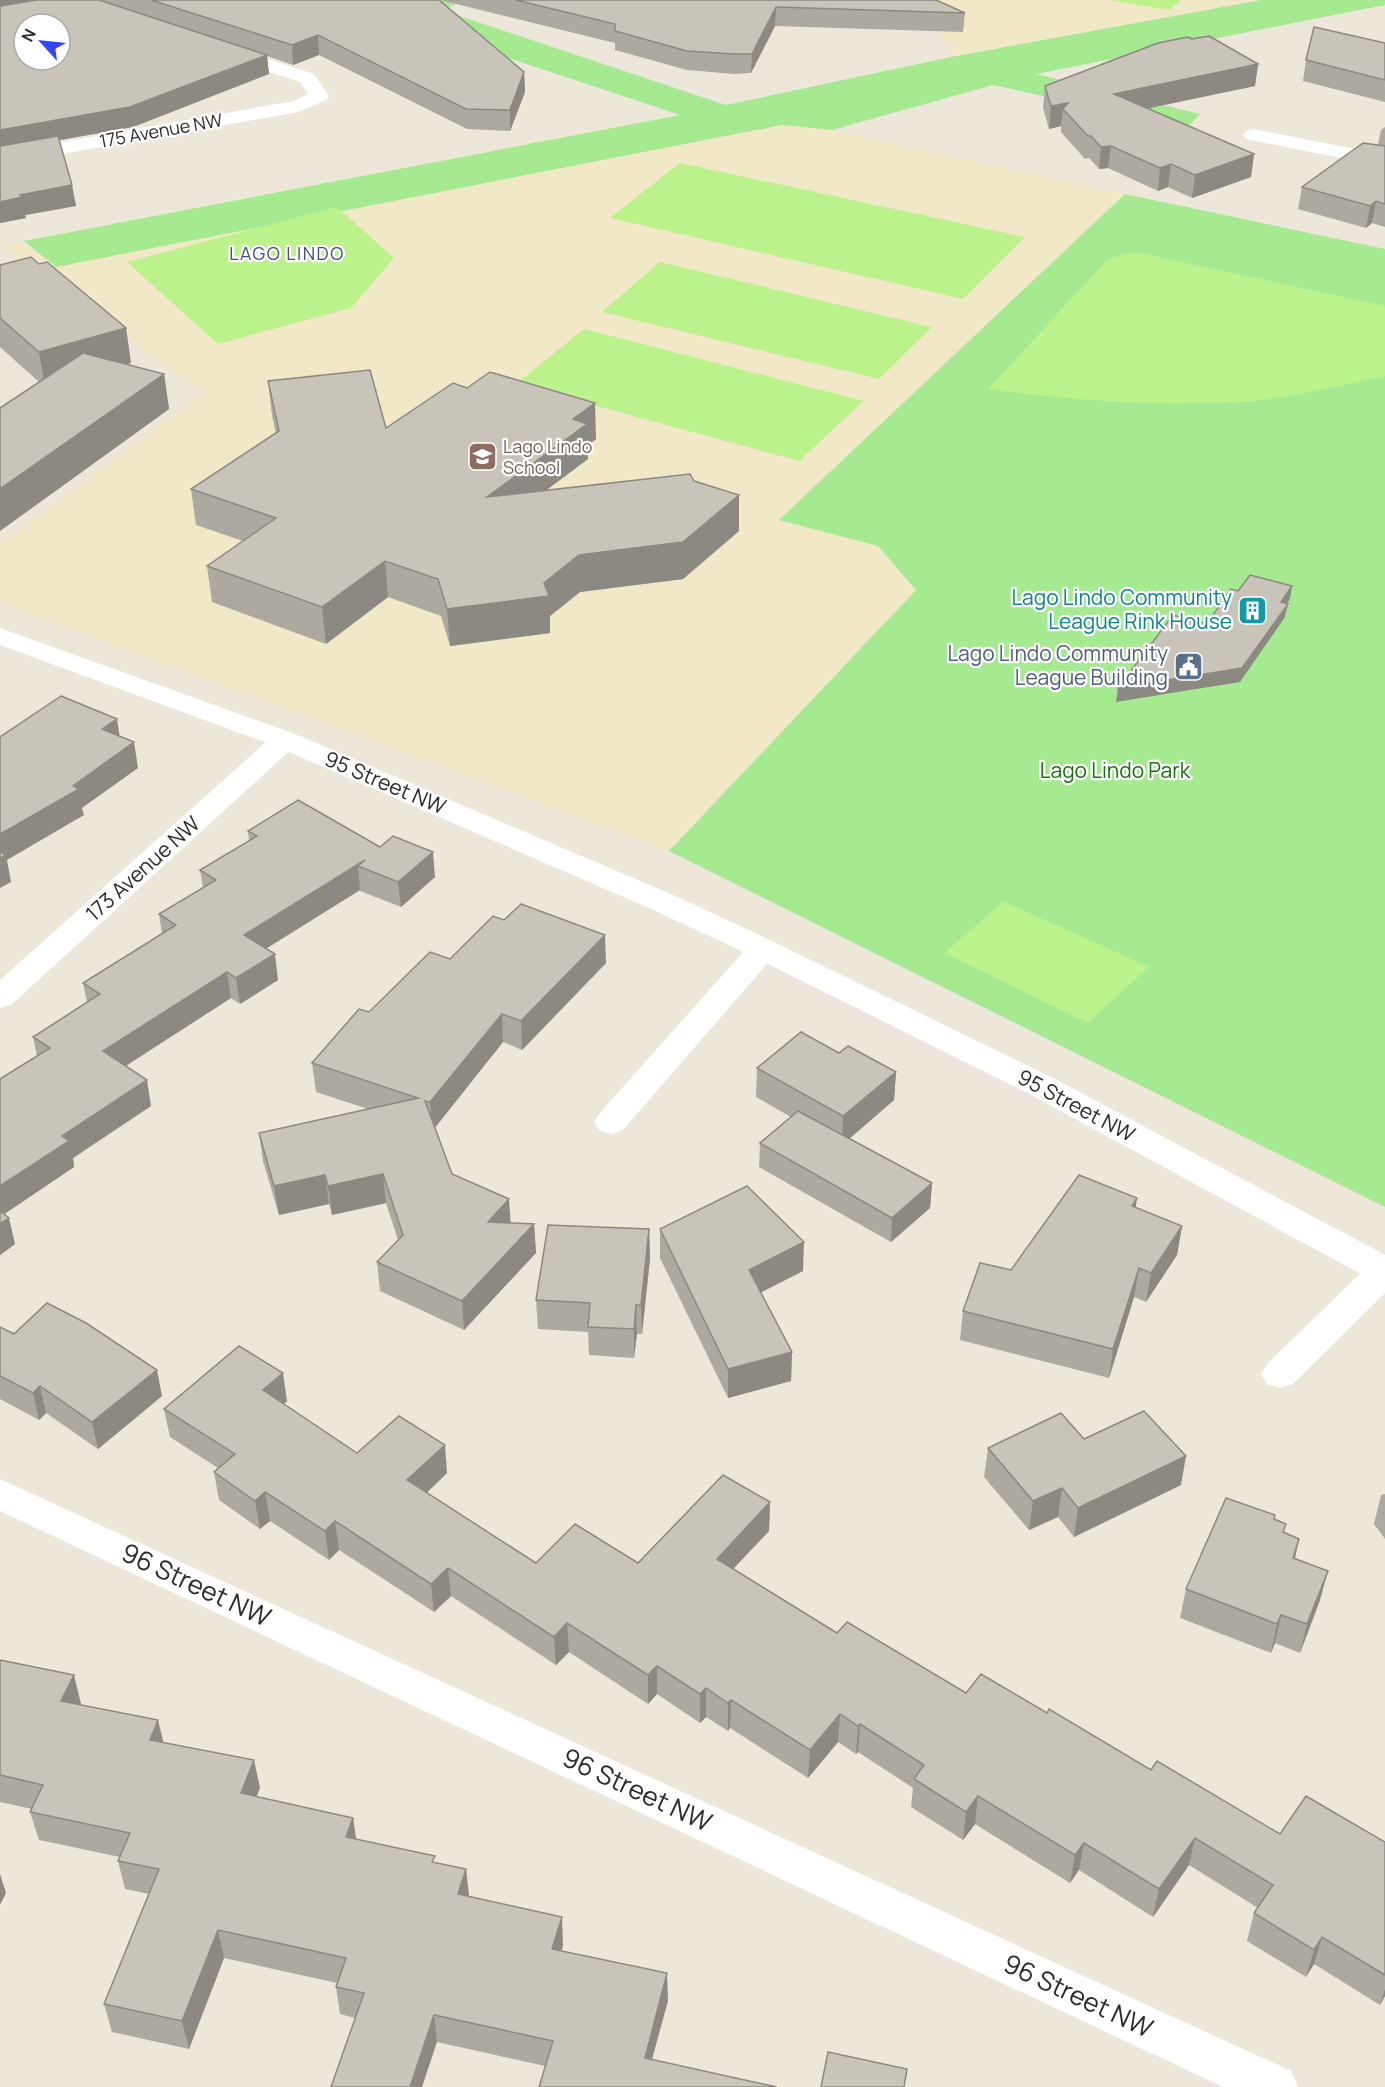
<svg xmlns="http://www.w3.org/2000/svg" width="1385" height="2087" font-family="Manrope,sans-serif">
<rect width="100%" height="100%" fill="#ede7da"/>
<!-- education -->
<g fill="#f1e8c7">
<polygon points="928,0 1261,0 951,57"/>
<polygon points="678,114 832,130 1125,194 780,520 879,546 916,590 669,851 0,603 0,545 203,393 0,246"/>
</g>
<!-- green -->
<g fill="#a5ea91">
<polygon points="417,0 465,0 442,10 726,105 951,57 1261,0 1385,0 1385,5 1036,74 1200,114 1187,128 993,85 832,130 782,125 56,267 24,241 680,115 439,35"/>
<polygon points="1125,194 1385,249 1385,1207 669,851 916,590 878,546 779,520"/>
</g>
<!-- pitch -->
<g fill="#bbf28b">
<polygon points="1110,0 1180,0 1170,10"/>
<polygon points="680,163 1025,237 963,299 610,218"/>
<polygon points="337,207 394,258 351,308 218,344 127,262"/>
<path d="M 1135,252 L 1385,306 L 1385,376 C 1338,386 1289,399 1240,402 C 1156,406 1071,401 988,389 L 1108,259 Z"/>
<polygon points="660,262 932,327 879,379 602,312"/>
<polygon points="584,329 864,401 799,461 516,384"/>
<polygon points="1003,901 1149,967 1088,1023 945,953"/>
</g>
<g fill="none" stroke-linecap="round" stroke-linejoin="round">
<!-- street -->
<g fill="#fff" fill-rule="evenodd">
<polygon points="227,46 314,74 329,96 326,100 299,112 0,165 0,153 294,101 308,94 300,82 220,56 218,52 220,48"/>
<polygon points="1253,129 1385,155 1385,167 1246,139 1243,135 1246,131"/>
<polygon points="285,731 295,734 299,740 295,746 11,1005 0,1008 0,980 275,734"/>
<polygon points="763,939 774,942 779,949 774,956 623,1130 611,1134 599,1130 594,1122 599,1114 752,942"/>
<polygon points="1385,1258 1385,1293 1293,1384 1280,1388 1267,1384 1261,1374 1267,1364 1372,1262"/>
<polygon points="0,1479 1291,2071 1298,2087 1223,2087 0,1511"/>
</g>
<!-- secondary -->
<polygon fill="#fff" fill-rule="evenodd" points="0,628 295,734 671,894 774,942 1057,1080 1385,1255 1385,1284 1372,1280 1033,1096 752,956 649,908 275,746 0,645"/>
</g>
<!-- wall -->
<g fill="#aca9a0">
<polygon points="0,0 439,0 524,72 525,92 510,131 467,129 319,55 293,65 267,56 269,74 133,127 59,140 76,206 25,215 26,218 0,223"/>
<polygon points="440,0 936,0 965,13 963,32 775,26 751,73 734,74 687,70 615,50 615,43"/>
<polygon points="1192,39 1258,64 1255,86 1148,108 1254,154 1251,177 1192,198 1168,187 1158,191 1108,168 1099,169 1089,158 1085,159 1061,132 1061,126 1049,129 1043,108 1045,86"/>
<polygon points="1385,43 1385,102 1303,81 1306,60"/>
<polygon points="1385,127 1385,227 1372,223 1366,228 1298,209 1302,187 1378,145 1381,130"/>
<polygon points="39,264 126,328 131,363 127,364 164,374 169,409 0,531 0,408 39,382 0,347 0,265"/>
<polygon points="268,381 386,428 596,439 588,445 588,459 546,490 694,481 739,495 739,531 683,579 580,592 550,616 550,633 450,646 441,616 388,597 326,644 212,602 207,566 243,541 196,525 191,489 276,434 272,415"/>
<polygon points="248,831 380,847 435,877 401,907 360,891 360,890 266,949 278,980 240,1004 231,998 126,1066 151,1106 73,1158 74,1167 4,1214 15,1244 0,1255 0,1079 37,1056 33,1037 87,1002 83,983 162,934 159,914 203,888 200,870 249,841"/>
<polygon points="450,959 606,963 522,1050 503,1042 435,1128 452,1174 511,1223 534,1224 536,1253 464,1330 380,1291 377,1262 398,1240 386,1203 332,1215 329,1204 279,1215 263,1161 259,1133 368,1109 316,1092 312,1063 369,1012"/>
<polygon points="839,1053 896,1072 894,1100 849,1139 932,1183 930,1208 891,1242 759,1167 760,1143 791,1117 756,1097 757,1068"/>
<polygon points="1135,1207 1182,1226 1177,1255 1146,1302 1134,1297 1109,1378 960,1340 963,1311 1011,1270"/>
<polygon points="649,1229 650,1258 642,1334 637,1334 634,1358 589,1355 588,1332 538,1329 536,1300"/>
<polygon points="660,1229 803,1271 760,1293 792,1352 791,1381 728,1398 660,1258"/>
<polygon points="0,1327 162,1396 98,1449 46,1413 39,1420 0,1399"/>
<polygon points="287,1401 284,1404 357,1453 447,1473 427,1493 536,1563 638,1563 770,1502 769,1531 733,1569 837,1633 966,1693 1047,1713 1151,1770 1280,1834 1385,1842 1385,1996 1380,2005 1314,1964 1306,1977 1247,1941 1254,1913 1258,1908 1189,1865 1153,1917 1079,1870 1070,1883 975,1824 963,1840 911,1807 913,1788 858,1752 856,1754 838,1742 808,1778 730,1728 728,1731 706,1717 700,1723 657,1694 648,1704 569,1652 556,1665 451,1596 434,1612 339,1550 329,1560 270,1521 260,1529 219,1500 214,1472 218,1468 170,1437 164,1409"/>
<polygon points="1084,1439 1181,1485 1074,1537 1058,1517 1029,1530 984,1477 988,1448"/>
<polygon points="1385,1494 1385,1539 1374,1524 1381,1495"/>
<polygon points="1274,1519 1284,1533 1295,1558 1320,1600 1300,1653 1275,1643 1271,1653 1180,1618 1186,1589"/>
<polygon points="0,1660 81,1704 81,1705 163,1742 260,1788 256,1797 353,1818 356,1840 436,1863 466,1869 469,1896 563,1945 562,1951 668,2001 545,2066 437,2042 355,2018 340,2014 336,1987 337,1983 224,1958 189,2049 112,2032 104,2004 149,1894 125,1889 118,1861 120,1857 39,1840 30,1812 32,1809 0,1802"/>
</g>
<!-- shaded-wall -->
<g fill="#8c8982">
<polygon points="0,0 59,0 0,9"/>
<polygon points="776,7 775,26 751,73 752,54"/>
<polygon points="318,35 319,55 293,65 292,45"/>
<polygon points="267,55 269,74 133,127 0,151 0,130"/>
<polygon points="1258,64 1255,86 1112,116 1114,94"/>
<polygon points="524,72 525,92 510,131 510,110"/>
<polygon points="1068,103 1063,109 1061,126 1049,129 1051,106"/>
<polygon points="1111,146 1108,168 1099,169 1101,147"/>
<polygon points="1254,154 1251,177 1192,198 1195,175"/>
<polygon points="1171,164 1168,187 1158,191 1160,168"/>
<polygon points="72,185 76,206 25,215 26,218 0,223 0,202 20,195"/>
<polygon points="1376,201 1372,223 1366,228 1370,206"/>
<polygon points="126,328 131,363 45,387 39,352"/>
<polygon points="164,374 169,409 0,531 0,489"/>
<polygon points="595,403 596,439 588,445 588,459 489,533 487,497 573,419"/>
<polygon points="739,495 739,531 683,579 580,592 550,616 550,633 450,646 447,609 544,583 579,555"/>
<polygon points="385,561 388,597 326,644 322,607"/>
<polygon points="1292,586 1290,599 1279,615 1281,602"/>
<polygon points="1288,604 1285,617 1240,682 1116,702 1118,688"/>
<polygon points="117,719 121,745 102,729"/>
<polygon points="134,742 138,768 82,808 84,815 7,860 11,882 0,888 0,834 73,786"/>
<polygon points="433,852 435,877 401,907 398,882"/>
<polygon points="365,860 358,866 360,890 247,960 244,935"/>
<polygon points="605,935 606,963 522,1050 521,1021"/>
<polygon points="275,954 278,980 240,1004 236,978"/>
<polygon points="227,972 231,998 108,1077 103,1051"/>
<polygon points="502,1014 503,1042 432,1131 430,1102"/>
<polygon points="896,1072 894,1100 842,1145 843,1116"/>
<polygon points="147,1080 151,1106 73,1158 74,1167 0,1217 0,1186 62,1136"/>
<polygon points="383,1174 386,1203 332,1215 328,1186"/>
<polygon points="325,1175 329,1204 279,1215 274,1186"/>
<polygon points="932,1183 930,1208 891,1242 892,1218"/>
<polygon points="1137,1198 1133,1227 1132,1206"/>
<polygon points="509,1199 511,1228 488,1222"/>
<polygon points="9,1218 15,1244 0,1255 0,1224"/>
<polygon points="534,1224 536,1253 464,1330 462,1301"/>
<polygon points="1182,1226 1177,1255 1146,1302 1151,1273"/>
<polygon points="649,1229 650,1258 642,1334 641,1305"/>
<polygon points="804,1242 803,1271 748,1299 749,1270"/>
<polygon points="1139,1268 1134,1297 1109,1378 1113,1349"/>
<polygon points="636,1305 637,1334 634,1358 634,1329"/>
<polygon points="792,1352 791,1381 728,1398 728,1369"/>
<polygon points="157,1370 162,1396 98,1449 92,1422"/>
<polygon points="283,1373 287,1401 268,1418 263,1390"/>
<polygon points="40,1386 46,1413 39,1420 33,1393"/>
<polygon points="445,1445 447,1473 410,1508 407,1480"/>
<polygon points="1186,1456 1181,1485 1074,1537 1078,1508"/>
<polygon points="1062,1488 1058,1517 1029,1530 1033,1501"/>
<polygon points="265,1492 270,1521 260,1529 255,1501"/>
<polygon points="770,1502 769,1531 716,1587 717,1559"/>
<polygon points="335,1521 339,1550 329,1560 325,1531"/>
<polygon points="1299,1539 1293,1568 1293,1558"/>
<polygon points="448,1568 451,1596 434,1612 431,1584"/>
<polygon points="1328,1571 1320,1600 1300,1653 1307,1624"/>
<polygon points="1281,1615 1275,1643 1271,1653 1277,1624"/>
<polygon points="567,1623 569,1652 556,1665 554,1637"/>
<polygon points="657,1666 657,1694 648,1704 648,1675"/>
<polygon points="74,1675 81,1704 69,1730 61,1701"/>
<polygon points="706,1688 706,1717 700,1723 700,1694"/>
<polygon points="731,1700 730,1728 728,1731 728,1703"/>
<polygon points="840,1714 838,1742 808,1778 810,1750"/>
<polygon points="158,1720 165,1749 150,1740"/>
<polygon points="860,1724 858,1752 856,1754 858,1726"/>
<polygon points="254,1760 260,1788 246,1822 241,1793"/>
<polygon points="978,1796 975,1824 963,1840 966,1812"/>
<polygon points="353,1818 357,1846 346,1837"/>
<polygon points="1195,1838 1189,1865 1153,1917 1159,1889"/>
<polygon points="1084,1843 1079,1870 1070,1883 1075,1855"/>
<polygon points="466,1869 469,1897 458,1894"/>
<polygon points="0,1874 6,1893 0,1905"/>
<polygon points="562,1917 563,1945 554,1976 552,1949"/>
<polygon points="218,1930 224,1958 189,2049 182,2021"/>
<polygon points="1322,1937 1314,1964 1306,1977 1314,1950"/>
<polygon points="667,1973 668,2001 645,2085 645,2058"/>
<polygon points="1385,1989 1385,1996 1380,2005"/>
<polygon points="434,2015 437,2042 422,2087 410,2087"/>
</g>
<!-- building -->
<g fill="#c8c4ba" stroke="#8c8982" stroke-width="1.5" fill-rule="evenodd">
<path d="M 36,0 L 99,0 L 267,55 L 130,107 L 0,130 L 0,6 ZM 24,24 L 60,24 L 60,60 L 24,60 Z"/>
<polygon points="151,0 439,0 524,72 510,110 466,109 318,35 292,45"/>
<polygon points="516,0 936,0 965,13 776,7 752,54 734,54 687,51 615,31 615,24"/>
<polygon points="1314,27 1385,43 1385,80 1306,60"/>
<polygon points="1209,36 1258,64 1114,94 1254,154 1195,175 1171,164 1160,168 1111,146 1101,147 1091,136 1088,136 1063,109 1068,103 1051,106 1045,86 1158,43 1188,37 1192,39"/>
<polygon points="58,136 72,185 20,195 22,197 0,202 0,146"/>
<polygon points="1363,143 1385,146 1385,204 1376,201 1370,206 1302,187"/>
<polygon points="31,257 39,264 47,262 126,328 39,352 0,318 0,265"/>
<polygon points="83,353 164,374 0,489 0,408"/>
<polygon points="370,370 386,428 453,383 467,388 490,372 595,403 573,419 587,424 487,497 690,474 694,481 739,495 683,542 579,555 544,583 549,596 447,609 438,579 385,561 322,607 207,566 276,518 191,489 279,431 268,381"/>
<polygon points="1250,575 1292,586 1281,602 1288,604 1242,668 1118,688 1173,615 1207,624 1231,589 1238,591"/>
<polygon points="61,696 117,719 102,729 134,742 73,786 79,789 0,834 0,737"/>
<polygon points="298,800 380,847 393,836 433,852 398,882 358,866 365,860 244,935 275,954 236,978 227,972 103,1051 147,1080 62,1136 69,1141 0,1186 0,1079 50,1048 33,1037 100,994 83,983 176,925 159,914 216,880 200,870 257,836 248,831"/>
<polygon points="0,852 6,855 0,858"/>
<polygon points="521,904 605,935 521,1021 502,1014 430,1102 425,1101 452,1174 509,1199 488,1222 534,1224 462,1301 377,1262 403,1235 383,1174 328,1186 325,1175 274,1186 259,1133 418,1098 312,1063 359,1009 369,1012 430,952 450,959 493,916 504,920"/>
<polygon points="801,1032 839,1053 848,1046 896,1072 843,1116 757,1068"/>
<polygon points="798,1111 932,1183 892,1218 760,1143"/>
<polygon points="1079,1175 1137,1198 1132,1206 1182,1226 1151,1273 1139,1268 1113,1349 963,1311 980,1263 1011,1270"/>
<polygon points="747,1186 804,1242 749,1270 792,1352 728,1369 660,1229"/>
<polygon points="0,1211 9,1218 0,1224"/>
<polygon points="548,1225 649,1229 641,1305 636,1305 634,1329 588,1327 590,1303 536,1300"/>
<polygon points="47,1303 86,1323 157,1370 92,1422 40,1386 33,1393 0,1376 0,1327 14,1334"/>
<polygon points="239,1346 283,1373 263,1390 357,1453 399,1416 445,1445 407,1480 536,1563 575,1524 638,1563 723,1475 770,1502 717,1559 837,1633 847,1622 966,1693 981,1674 1047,1713 1049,1709 1151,1770 1157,1761 1280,1834 1306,1796 1385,1842 1385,1975 1322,1937 1314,1950 1254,1913 1273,1885 1195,1838 1159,1889 1084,1843 1075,1855 978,1796 966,1812 914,1779 924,1765 860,1724 858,1726 840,1714 810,1750 731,1700 728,1703 706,1688 700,1694 657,1666 648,1675 567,1623 554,1637 448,1568 431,1584 335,1521 325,1531 265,1492 255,1501 214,1472 235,1454 164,1409"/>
<polygon points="1144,1411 1186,1456 1078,1508 1062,1488 1033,1501 988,1448 1061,1413 1084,1439"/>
<polygon points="1226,1498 1275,1515 1274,1519 1286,1524 1283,1532 1299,1539 1293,1558 1328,1571 1307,1624 1281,1615 1277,1624 1186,1589"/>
<polygon points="0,1660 74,1675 61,1701 158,1720 150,1740 254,1760 241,1793 353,1818 346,1837 435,1856 432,1862 466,1869 458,1894 562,1917 552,1949 667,1973 645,2058 777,2087 539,2087 553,2041 434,2015 410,2087 331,2087 364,1993 336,1987 346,1958 218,1930 182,2021 104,2004 159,1869 118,1861 130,1833 30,1812 43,1785 0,1775"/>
<polygon points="828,2052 907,2069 904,2087 821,2087"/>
</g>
<!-- icons -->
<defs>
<symbol id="school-square" viewBox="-11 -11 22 22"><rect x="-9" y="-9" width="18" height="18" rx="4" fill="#8d6e63" stroke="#fff"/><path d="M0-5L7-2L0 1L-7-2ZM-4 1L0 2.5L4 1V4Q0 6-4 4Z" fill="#fff"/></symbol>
<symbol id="building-square" viewBox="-11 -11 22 22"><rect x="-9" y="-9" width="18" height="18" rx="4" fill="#0f9aa8" stroke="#fff"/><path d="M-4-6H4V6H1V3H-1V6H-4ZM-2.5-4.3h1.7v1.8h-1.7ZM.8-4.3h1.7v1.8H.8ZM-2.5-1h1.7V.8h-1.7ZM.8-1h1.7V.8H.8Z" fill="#fff"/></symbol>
<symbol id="civic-square" viewBox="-11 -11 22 22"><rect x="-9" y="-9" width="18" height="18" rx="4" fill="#5c6f8a" stroke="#fff"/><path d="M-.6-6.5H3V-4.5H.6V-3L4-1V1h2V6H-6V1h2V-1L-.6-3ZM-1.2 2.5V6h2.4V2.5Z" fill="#fff"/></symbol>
</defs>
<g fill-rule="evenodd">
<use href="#school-square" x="466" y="440" width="33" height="33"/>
<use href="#building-square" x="1236" y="594" width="33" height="33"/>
<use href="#civic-square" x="1172" y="650" width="33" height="33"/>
</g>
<g text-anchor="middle" stroke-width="4.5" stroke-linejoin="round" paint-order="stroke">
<!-- far-street labels -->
<g font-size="18" fill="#2a2a2a" stroke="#fff">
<text transform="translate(161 131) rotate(-10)" y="6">175 Avenue NW</text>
</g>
<!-- far-neighbourhood labels -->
<g font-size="18" letter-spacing="1.5" fill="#46497f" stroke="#fff">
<text x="287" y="260">LAGO LINDO</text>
</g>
<!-- far-education labels -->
<g font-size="18" fill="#785e54" stroke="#fff" text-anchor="start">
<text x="503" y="453">Lago Lindo<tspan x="503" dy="21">School</tspan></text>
</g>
<!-- culture labels -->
<g font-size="21" fill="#0d838f" stroke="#fff" text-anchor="end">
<text x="1232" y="605">Lago Lindo Community<tspan x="1232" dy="24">League Rink House</tspan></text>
</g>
<!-- service labels -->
<g font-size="21" fill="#4e5e75" stroke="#fff" text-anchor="end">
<text x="1168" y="661">Lago Lindo Community<tspan x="1168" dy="24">League Building</tspan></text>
</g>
<!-- park labels -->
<g font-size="21" fill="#1b6e13" stroke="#fff">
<text x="1115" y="778">Lago Lindo Park</text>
</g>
<!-- street labels -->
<g font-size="21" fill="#2a2a2a" stroke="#fff">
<text transform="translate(385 783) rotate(23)" y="7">95 Street NW</text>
<text transform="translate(143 869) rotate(-42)" y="7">173 Avenue NW</text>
<text transform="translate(1076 1106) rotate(28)" y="7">95 Street NW</text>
</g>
<!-- near-street labels -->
<g font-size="26" fill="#2a2a2a" stroke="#fff">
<text transform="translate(196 1585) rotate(25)" y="9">96 Street NW</text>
<text transform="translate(637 1790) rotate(25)" y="9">96 Street NW</text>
<text transform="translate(1078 1996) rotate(25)" y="9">96 Street NW</text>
</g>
</g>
<!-- north arrow -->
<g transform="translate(42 42) rotate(297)"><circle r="28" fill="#ffffff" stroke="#aaaaaa" stroke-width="1.5"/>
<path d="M0-4.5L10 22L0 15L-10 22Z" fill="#3544ff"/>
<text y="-9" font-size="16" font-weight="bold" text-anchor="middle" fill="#2a2a2a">N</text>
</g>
</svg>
